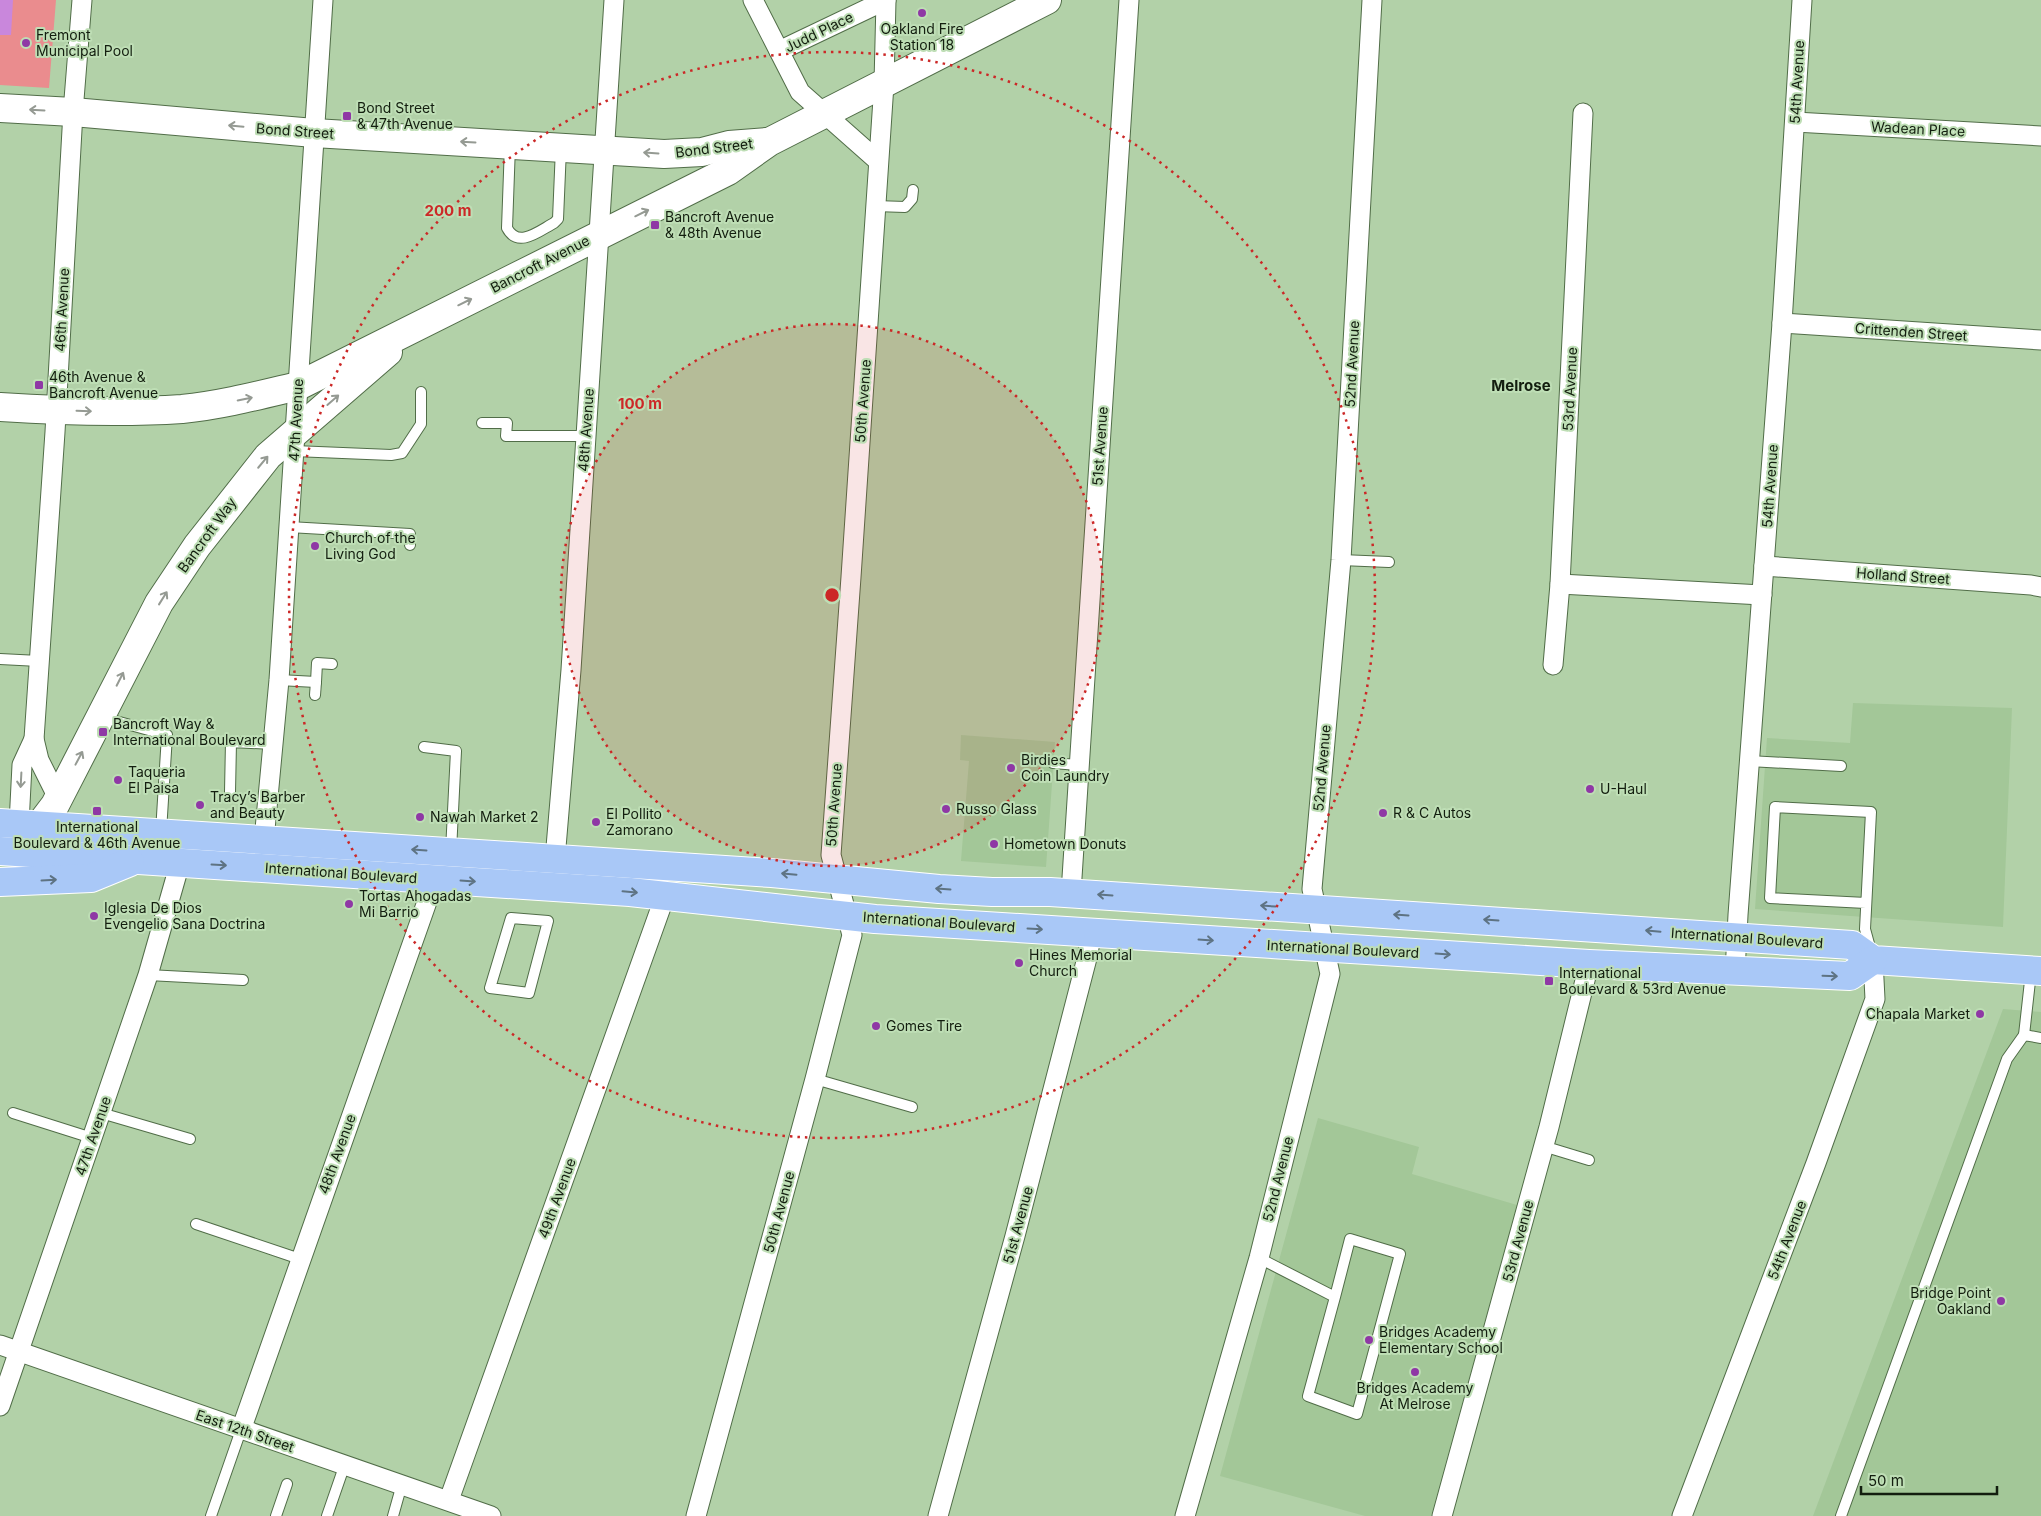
<svg xmlns="http://www.w3.org/2000/svg" width="2041" height="1516" font-family="Inter,sans-serif">
<rect width="100%" height="100%" fill="#b2d1a8"/>
<!-- built -->
<g fill="#a3c798">
<polygon points="1853,703 2012,708 2003,927 1755,909 1767,738 1850,743"/>
<polygon points="961,735 1055,742 1046,867 961,861 969,761 960,760"/>
<polygon points="2003,1009 2041,1012 2041,1516 1813,1516"/>
<polygon points="1318,1118 1419,1147 1412,1174 1517,1205 1431,1516 1365,1516 1220,1476"/>
</g>
<!-- green -->
<polygon fill="#ea8c8e" points="0,0 56,0 49,88 0,85"/>
<!-- water -->
<polygon fill="#c987dc" points="0,0 13,0 11,35 0,35"/>
<g fill="none" stroke-linecap="round" stroke-linejoin="round">
<defs>
<g id="lane">
<path d="M 510,145 L 507,228 C 518,249 539,231 554,223 L 558,219 L 561,148"/>
<polyline points="875,206 905,207 912,199 913,190"/>
<polyline points="482,423 507,423 506,436 586,436"/>
<polyline points="294,451 391,455 402,453 421,424 421,392"/>
<polyline points="289,527 410,534 410,545"/>
<polyline points="1341,560 1389,562"/>
<polyline points="0,659 39,661"/>
<polyline points="279,680 316,682 317,663 332,664"/>
<polyline points="315,695 316,682"/>
<polyline points="101,717 167,735 161,832"/>
<polyline points="424,747 456,751 451,851"/>
<polyline points="1749,761 1841,766"/>
<polyline points="1053,763 1078,765"/>
<polyline points="230,792 231,742 273,744"/>
<polyline points="1866,903 1770,898 1775,807 1871,812 1865,929 1871,951"/>
<polygon points="511,918 548,921 529,993 490,988"/>
<polyline points="148,975 243,980"/>
<polyline points="2024,1035 2031,972"/>
<polyline points="815,1079 912,1107"/>
<polyline points="13,1113 92,1138"/>
<polyline points="101,1113 190,1139"/>
<polyline points="1543,1146 1589,1160"/>
<polyline points="196,1224 300,1259"/>
<polyline points="1259,1258 1335,1297 1308,1396 1357,1414 1400,1254 1350,1239 1335,1297"/>
<polyline points="211,1516 241,1430"/>
<polyline points="276,1516 287,1484"/>
<polyline points="327,1516 345,1464"/>
<polyline points="393,1516 402,1484"/>
<polyline points="1841,1516 2007,1059 2024,1035 2041,1038"/>
</g>
<g id="street">
<polyline points="753,0 800,92 878,161"/>
<polyline points="779,51 886,0"/>
<polyline points="1795,122 2041,136"/>
<polyline points="1782,323 2041,340"/>
<polyline points="1764,566 2031,585 2041,587"/>
<polyline points="1560,584 1762,595"/>
<polyline points="1553,665 1560,584 1583,113"/>
<polyline points="58,798 39,760 34,739 55,432 73,112 82,0"/>
<polyline points="19,824 22,765 34,739"/>
<polyline points="264,840 279,680 323,0"/>
<polyline points="555,859 571,670 614,0"/>
<polyline points="1071,893 1129,0"/>
<polyline points="1735,972 1738,915 1782,323 1802,0"/>
<polyline points="0,1345 491,1516"/>
<polyline points="0,1406 148,975 180,863"/>
<polyline points="241,1430 435,879"/>
<polyline points="449,1500 665,896"/>
<polyline points="696,1516 815,1079 852,935 831,855 851,577 884,84 886,0"/>
<polyline points="938,1516 1015,1236 1087,958 1092,932"/>
<polyline points="1185,1516 1259,1258 1330,974 1312,889 1341,560 1372,0"/>
<polyline points="1442,1516 1549,1127 1589,964"/>
<polyline points="1682,1516 1816,1163 1875,999 1873,960"/>
</g>
<g id="secondary">
<polyline points="0,108 73,112 314,133 664,154 702,152 729,145 767,142"/>
<path d="M 0,407 C 61,411 121,413 182,409 C 222,405 260,395 298,386 L 728,171 L 769,142 L 1047,0"/>
<polyline points="24,838 39,826 55,805 159,603 197,546 268,456 388,352"/>
</g>
<g id="primary">
<polyline points="0,823 772,873 939,889 992,892 1050,892 1852,945 1873,960 2041,971"/>
<polyline points="0,851 630,892 875,919 1589,964 1850,976 1873,960"/>
<polyline points="0,882 91,878 130,862"/>
</g>
</defs>
<!-- lane casing -->
<use href="#lane" stroke="#516d48" stroke-width="12"/>
<!-- street casing -->
<use href="#street" stroke="#516d48" stroke-width="21"/>
<!-- secondary casing -->
<use href="#secondary" stroke="#516d48" stroke-width="30"/>
<!-- primary casing -->
<use href="#primary" stroke="#fff" stroke-width="30"/>
<!-- lane -->
<use href="#lane" stroke="#fff" stroke-width="10"/>
<!-- street -->
<use href="#street" stroke="#fff" stroke-width="19"/>
<!-- secondary -->
<use href="#secondary" stroke="#fff" stroke-width="28"/>
<!-- primary -->
<use href="#primary" stroke="#a9c8f7" stroke-width="28"/>
</g>
<!-- one-way arrows -->
<defs><path id="oneway-shaft" d="M-6 0H5M1.5-3L5.5 0L1.5 3" fill="none" stroke-width="1.6" stroke-linecap="round" stroke-linejoin="round" transform="scale(1.25)"/></defs>
<g stroke="#959a93">
<use href="#oneway-shaft" transform="translate(37 110) rotate(-177)"/>
<use href="#oneway-shaft" transform="translate(236 126) rotate(-175)"/>
<use href="#oneway-shaft" transform="translate(468 142) rotate(-177)"/>
<use href="#oneway-shaft" transform="translate(651 153) rotate(-176)"/>
<use href="#oneway-shaft" transform="translate(642 213) rotate(-26)"/>
<use href="#oneway-shaft" transform="translate(465 302) rotate(-26)"/>
<use href="#oneway-shaft" transform="translate(245 399) rotate(-11)"/>
<use href="#oneway-shaft" transform="translate(333 400) rotate(-41)"/>
<use href="#oneway-shaft" transform="translate(84 411) rotate(2)"/>
<use href="#oneway-shaft" transform="translate(263 462) rotate(-50)"/>
<use href="#oneway-shaft" transform="translate(163 598) rotate(-58)"/>
<use href="#oneway-shaft" transform="translate(120 679) rotate(-63)"/>
<use href="#oneway-shaft" transform="translate(79 758) rotate(-62)"/>
<use href="#oneway-shaft" transform="translate(21 780) rotate(93)"/>
</g>
<g stroke="#5e7383">
<use href="#oneway-shaft" transform="translate(419 850) rotate(-176)"/>
<use href="#oneway-shaft" transform="translate(219 865) rotate(3)"/>
<use href="#oneway-shaft" transform="translate(789 874) rotate(-175)"/>
<use href="#oneway-shaft" transform="translate(49 880) rotate(-3)"/>
<use href="#oneway-shaft" transform="translate(468 881) rotate(4)"/>
<use href="#oneway-shaft" transform="translate(943 889) rotate(-176)"/>
<use href="#oneway-shaft" transform="translate(630 892) rotate(5)"/>
<use href="#oneway-shaft" transform="translate(1105 895) rotate(-176)"/>
<use href="#oneway-shaft" transform="translate(1268 906) rotate(-176)"/>
<use href="#oneway-shaft" transform="translate(1401 915) rotate(-176)"/>
<use href="#oneway-shaft" transform="translate(1491 920) rotate(-176)"/>
<use href="#oneway-shaft" transform="translate(1035 929) rotate(3)"/>
<use href="#oneway-shaft" transform="translate(1653 931) rotate(-175)"/>
<use href="#oneway-shaft" transform="translate(1206 940) rotate(4)"/>
<use href="#oneway-shaft" transform="translate(1443 954) rotate(4)"/>
<use href="#oneway-shaft" transform="translate(1830 976) rotate(2)"/>
</g>
<!-- distance rings -->
<circle cx="832" cy="595" r="271" fill="#cc2827" fill-opacity=".12"/>
<g fill="none" stroke="#cc2827" stroke-width="2.5" stroke-dasharray="2.5 5">
<circle cx="832" cy="595" r="271"/>
<circle cx="832" cy="595" r="543"/>
</g>
<!-- markers -->
<g fill="#8f38a5" stroke="#bedeb5" stroke-width="2">
<circle cx="922" cy="13" r="5"/>
<circle cx="26" cy="43" r="5"/>
<rect x="342" y="111" width="10" height="10" rx="2.5"/>
<rect x="650" y="220" width="10" height="10" rx="2.5"/>
<rect x="34" y="380" width="10" height="10" rx="2.5"/>
<circle cx="315" cy="546" r="5"/>
<rect x="98" y="727" width="10" height="10" rx="2.5"/>
<circle cx="1011" cy="768" r="5"/>
<circle cx="118" cy="780" r="5"/>
<circle cx="1590" cy="789" r="5"/>
<circle cx="200" cy="805" r="5"/>
<circle cx="946" cy="809" r="5"/>
<rect x="92" y="806" width="10" height="10" rx="2.5"/>
<circle cx="1383" cy="813" r="5"/>
<circle cx="420" cy="817" r="5"/>
<circle cx="596" cy="822" r="5"/>
<circle cx="994" cy="844" r="5"/>
<circle cx="349" cy="904" r="5"/>
<circle cx="94" cy="916" r="5"/>
<circle cx="1019" cy="963" r="5"/>
<rect x="1544" y="976" width="10" height="10" rx="2.5"/>
<circle cx="1980" cy="1014" r="5"/>
<circle cx="876" cy="1026" r="5"/>
<circle cx="2001" cy="1301" r="5"/>
<circle cx="1369" cy="1340" r="5"/>
<circle cx="1415" cy="1372" r="5"/>
</g>
<g text-anchor="middle" stroke-width="4" stroke-linejoin="round" paint-order="stroke">
<!-- poi labels -->
<g font-size="14" fill="#131e0f" stroke="#bedeb5" text-anchor="start">
<text x="922" y="34" text-anchor="middle">Oakland Fire<tspan x="922" dy="16">Station 18</tspan></text>
<text x="36" y="40">Fremont<tspan x="36" dy="16">Municipal Pool</tspan></text>
<text x="357" y="113">Bond Street<tspan x="357" dy="16">&amp; 47th Avenue</tspan></text>
<text x="665" y="222">Bancroft Avenue<tspan x="665" dy="16">&amp; 48th Avenue</tspan></text>
<text x="49" y="382">46th Avenue &amp;<tspan x="49" dy="16">Bancroft Avenue</tspan></text>
<text x="325" y="543">Church of the<tspan x="325" dy="16">Living God</tspan></text>
<text x="113" y="729">Bancroft Way &amp;<tspan x="113" dy="16">International Boulevard</tspan></text>
<text x="1021" y="765">Birdies<tspan x="1021" dy="16">Coin Laundry</tspan></text>
<text x="128" y="777">Taqueria<tspan x="128" dy="16">El Paisa</tspan></text>
<text x="1600" y="794">U-Haul</text>
<text x="210" y="802">Tracy’s Barber<tspan x="210" dy="16">and Beauty</tspan></text>
<text x="956" y="814">Russo Glass</text>
<text x="1393" y="818">R &amp; C Autos</text>
<text x="606" y="819">El Pollito<tspan x="606" dy="16">Zamorano</tspan></text>
<text x="430" y="822">Nawah Market 2</text>
<text x="97" y="832" text-anchor="middle">International<tspan x="97" dy="16">Boulevard &amp; 46th Avenue</tspan></text>
<text x="1004" y="849">Hometown Donuts</text>
<text x="359" y="901">Tortas Ahogadas<tspan x="359" dy="16">Mi Barrio</tspan></text>
<text x="104" y="913">Iglesia De Dios<tspan x="104" dy="16">Evengelio Sana Doctrina</tspan></text>
<text x="1029" y="960">Hines Memorial<tspan x="1029" dy="16">Church</tspan></text>
<text x="1559" y="978">International<tspan x="1559" dy="16">Boulevard &amp; 53rd Avenue</tspan></text>
<text x="1970" y="1019" text-anchor="end">Chapala Market</text>
<text x="886" y="1031">Gomes Tire</text>
<text x="1991" y="1298" text-anchor="end">Bridge Point<tspan x="1991" dy="16">Oakland</tspan></text>
<text x="1379" y="1337">Bridges Academy<tspan x="1379" dy="16">Elementary School</tspan></text>
<text x="1415" y="1393" text-anchor="middle">Bridges Academy<tspan x="1415" dy="16">At Melrose</tspan></text>
</g>
<!-- street labels -->
<g font-size="14" fill="#131e0f" stroke="#bedeb5">
<text transform="translate(819 32) rotate(-26)" y="5">Judd Place</text>
<text transform="translate(1797 82) rotate(-87)" y="5">54th Avenue</text>
<text transform="translate(1918 129) rotate(3)" y="5">Wadean Place</text>
<text transform="translate(295 131) rotate(4)" y="5">Bond Street</text>
<text transform="translate(714 148) rotate(-7)" y="5">Bond Street</text>
<text transform="translate(540 264) rotate(-27)" y="5">Bancroft Avenue</text>
<text transform="translate(62 310) rotate(-87)" y="5">46th Avenue</text>
<text transform="translate(1911 332) rotate(4)" y="5">Crittenden Street</text>
<text transform="translate(1352 364) rotate(-87)" y="5">52nd Avenue</text>
<text transform="translate(1570 389) rotate(-87)" y="5">53rd Avenue</text>
<text transform="translate(863 401) rotate(-86)" y="5">50th Avenue</text>
<text transform="translate(296 420) rotate(-87)" y="5">47th Avenue</text>
<text transform="translate(586 430) rotate(-86)" y="5">48th Avenue</text>
<text transform="translate(1100 446) rotate(-86)" y="5">51st Avenue</text>
<text transform="translate(1770 486) rotate(-86)" y="5">54th Avenue</text>
<text transform="translate(207 535) rotate(-54)" y="5">Bancroft Way</text>
<text transform="translate(1903 576) rotate(4)" y="5">Holland Street</text>
<text transform="translate(1322 768) rotate(-85)" y="5">52nd Avenue</text>
<text transform="translate(834 805) rotate(-86)" y="5">50th Avenue</text>
<text transform="translate(341 873) rotate(4)" y="5">International Boulevard</text>
<text transform="translate(939 922) rotate(4)" y="5">International Boulevard</text>
<text transform="translate(1747 938) rotate(4)" y="5">International Boulevard</text>
<text transform="translate(1343 949) rotate(3)" y="5">International Boulevard</text>
<text transform="translate(93 1136) rotate(-71)" y="5">47th Avenue</text>
<text transform="translate(337 1154) rotate(-70)" y="5">48th Avenue</text>
<text transform="translate(1278 1179) rotate(-76)" y="5">52nd Avenue</text>
<text transform="translate(557 1198) rotate(-70)" y="5">49th Avenue</text>
<text transform="translate(779 1212) rotate(-75)" y="5">50th Avenue</text>
<text transform="translate(1018 1225) rotate(-75)" y="5">51st Avenue</text>
<text transform="translate(1787 1240) rotate(-69)" y="5">54th Avenue</text>
<text transform="translate(1518 1241) rotate(-75)" y="5">53rd Avenue</text>
<text transform="translate(245 1431) rotate(19)" y="5">East 12th Street</text>
</g>
<!-- neighbourhood labels -->
<g font-size="15" font-weight="bold" fill="#131e0f" stroke="#bedeb5">
<text x="1521" y="391">Melrose</text>
</g>
</g>
<circle cx="832" cy="595" r="8" fill="#cc2827" stroke="#bedeb5" stroke-width="2.5"/>
<g font-size="15" text-anchor="middle" font-weight="bold" fill="#cc2827" stroke="#bedeb5" stroke-width="4" stroke-linejoin="round" paint-order="stroke">
<text x="448" y="216">200 m</text>
<text x="640" y="409">100 m</text>
</g>
<!-- scale -->
<path d="M1861 1486v8h136v-8" fill="none" stroke="#131e0f" stroke-width="2.5"/>
<text x="1868" y="1486" font-size="15" fill="#131e0f" stroke="#bedeb5" stroke-width="4" paint-order="stroke">50 m</text>
</svg>
